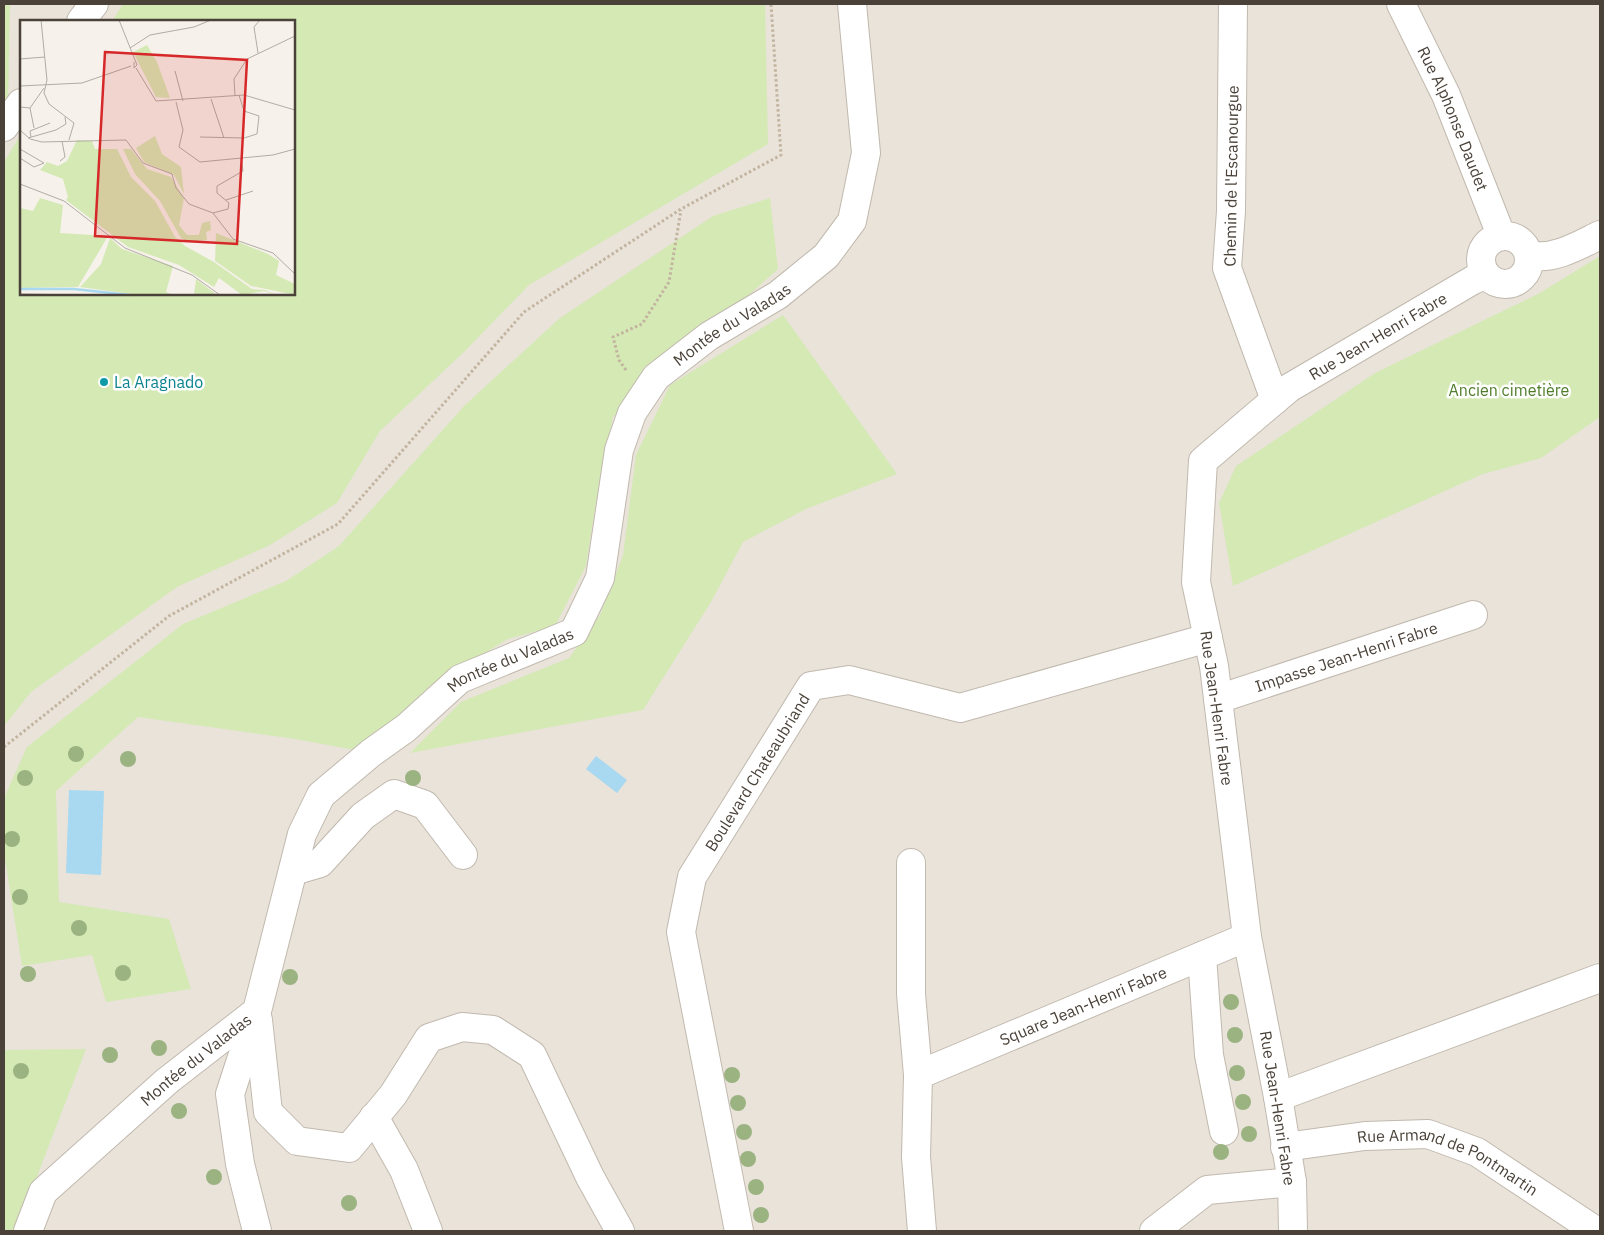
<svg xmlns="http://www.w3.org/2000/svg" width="1604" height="1235" font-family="'IBM Plex Sans',sans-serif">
<rect width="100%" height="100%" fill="#f6f2eb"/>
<!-- residential -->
<path fill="#e9e3da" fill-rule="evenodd" d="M 4,4 L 1600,4 L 1600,1231 L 4,1231 ZM 21,21 L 294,21 L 294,294 L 21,294 Z"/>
<!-- green -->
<g fill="#d5e9b5">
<polygon points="4,4 10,4 8,106 4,104"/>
<polygon points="123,4 765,4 768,144 529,285 465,351 380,431 337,503 270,545 177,587 31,692 4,726 4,162 21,134 21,294 294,294 294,21 112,21"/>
<polygon points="770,198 778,269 613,417 596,502 586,566 555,626 508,639 430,686 371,753 295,739 138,717 56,791 59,902 169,919 191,989 106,1002 92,955 22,966 4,853 4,798 27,747 183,624 286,581 339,546 465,405 560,318 713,216"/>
<polygon points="1600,256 1600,417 1541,458 1483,474 1233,586 1219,503 1236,466 1375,373 1538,294"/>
<polygon points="783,315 897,474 806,509 743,542 711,602 643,710 410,753 461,702 569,658 600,615 623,555 636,455 670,385"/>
<polygon points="86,1049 16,1231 4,1231 4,1050"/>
</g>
<!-- water -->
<g fill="#a9d8f1">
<polygon points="596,756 627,780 617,793 586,769"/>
<polygon points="69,790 104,791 101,875 66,873"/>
</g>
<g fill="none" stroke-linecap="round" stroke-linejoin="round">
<defs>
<g id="minor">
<polyline points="1233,4 1231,211 1227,268 1275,400"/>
<path id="s1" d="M 1401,4 L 1446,95 L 1501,235"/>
<polyline points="81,21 94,4"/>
<polyline points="4,127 21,103"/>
<circle cx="1505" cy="260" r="24"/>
<path d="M 1530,255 C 1553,261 1579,245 1600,235"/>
<path id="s2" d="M 1218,699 L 1473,615"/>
<polyline points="911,863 911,994 918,1075 916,1157 922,1231"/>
<polyline points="293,871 320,863 363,816 394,794 425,805 463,855"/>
<polyline points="1202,956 1209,1055 1224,1131"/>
<polyline points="258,1020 268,1112 297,1141 349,1148 393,1095 429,1038 462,1027 493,1030 532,1055 590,1177 620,1231"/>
<path id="s3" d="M 918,1075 L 1247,937"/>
<polyline points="1278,1097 1600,978"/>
<polyline points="374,1117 404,1170 428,1231"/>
<path id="s4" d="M 1285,1147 L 1365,1136 L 1428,1134 L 1477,1152 L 1596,1231"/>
<path id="s5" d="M 28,1231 L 43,1192 L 167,1081 L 257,1011"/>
<path id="s6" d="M 257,1231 L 240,1164 L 230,1094 L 257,1011 L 302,834 L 321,795 L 371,753 L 406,728 L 460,679 L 574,632 L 600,578 L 619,450 L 632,413 L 656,377 L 709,336 L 778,295 L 826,256 L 852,221 L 866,153 L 852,4"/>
<path id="s7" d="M 739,1231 L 681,932 L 692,877 L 811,686 L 849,680 L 960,708 L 1208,638"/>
<polyline points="1154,1231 1207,1190 1292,1182"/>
<path id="s8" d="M 1293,1231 L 1292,1182 L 1278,1097 L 1247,937 L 1214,666 L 1196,582 L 1203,461 L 1289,388 L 1473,280 L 1485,275"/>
</g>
</defs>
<!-- minor casing -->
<use href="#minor" stroke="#c1b9ae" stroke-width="30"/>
<!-- path -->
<g stroke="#c3b49f" stroke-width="3" stroke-dasharray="2.5 2.5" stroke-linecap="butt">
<polyline points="626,370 619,360 613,337 642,324 669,282 681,210"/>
<polyline points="4,747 169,616 338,524 524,312 681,209 781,155 771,4"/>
</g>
<!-- minor -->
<use href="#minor" stroke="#fff" stroke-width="28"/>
</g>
<!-- trees -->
<g fill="#9bb281">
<circle cx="76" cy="754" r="8"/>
<circle cx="128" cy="759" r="8"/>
<circle cx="25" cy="778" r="8"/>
<circle cx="413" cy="778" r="8"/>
<circle cx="12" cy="839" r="8"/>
<circle cx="20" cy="897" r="8"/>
<circle cx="79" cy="928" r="8"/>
<circle cx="123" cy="973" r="8"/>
<circle cx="28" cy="974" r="8"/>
<circle cx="290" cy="977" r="8"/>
<circle cx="1231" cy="1002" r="8"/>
<circle cx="1235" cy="1035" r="8"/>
<circle cx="159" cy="1048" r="8"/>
<circle cx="110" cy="1055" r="8"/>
<circle cx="21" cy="1071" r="8"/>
<circle cx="1237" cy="1073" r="8"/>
<circle cx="732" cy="1075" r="8"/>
<circle cx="1243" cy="1102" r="8"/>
<circle cx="738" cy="1103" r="8"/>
<circle cx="179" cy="1111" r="8"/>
<circle cx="744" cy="1132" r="8"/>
<circle cx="1249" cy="1134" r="8"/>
<circle cx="1221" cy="1152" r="8"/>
<circle cx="748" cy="1159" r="8"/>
<circle cx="214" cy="1177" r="8"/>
<circle cx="756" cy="1187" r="8"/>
<circle cx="349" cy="1203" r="8"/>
<circle cx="761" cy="1215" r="8"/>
</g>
<!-- markers -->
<circle fill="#0f9aa8" stroke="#fff" stroke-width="2" cx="104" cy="382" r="5"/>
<g text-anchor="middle" stroke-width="5" stroke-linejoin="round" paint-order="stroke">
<!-- street labels -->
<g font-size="16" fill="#4a4239" stroke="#fff">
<text dy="6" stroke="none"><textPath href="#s1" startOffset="126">Rue Alphonse Daudet</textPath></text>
<text transform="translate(1231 176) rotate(-89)" y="6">Chemin de l'Escanourgue</text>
<text dy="6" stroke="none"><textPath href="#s6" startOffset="1122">Montée du Valadas</textPath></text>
<text dy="6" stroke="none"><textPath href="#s8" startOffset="994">Rue Jean-Henri Fabre</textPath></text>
<text dy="6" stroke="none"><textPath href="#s2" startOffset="135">Impasse Jean-Henri Fabre</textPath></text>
<text dy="6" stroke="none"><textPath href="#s6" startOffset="688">Montée du Valadas</textPath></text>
<text transform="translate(1217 708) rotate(82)" y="6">Rue Jean-Henri Fabre</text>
<text dy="6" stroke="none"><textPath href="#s7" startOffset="484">Boulevard Chateaubriand</textPath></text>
<text dy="6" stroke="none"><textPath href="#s3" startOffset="179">Square Jean-Henri Fabre</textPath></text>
<text dy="6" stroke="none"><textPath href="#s5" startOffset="244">Montée du Valadas</textPath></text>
<text transform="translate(1278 1108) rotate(81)" y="6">Rue Jean-Henri Fabre</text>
<text dy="6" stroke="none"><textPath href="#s4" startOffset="170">Rue Armand de Pontmartin</textPath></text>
</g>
<!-- culture labels -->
<g font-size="16" fill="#0d838f" stroke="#fff" text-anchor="start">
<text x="114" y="388">La Aragnado</text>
</g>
<!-- park labels -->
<g font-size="16" fill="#507d2b" stroke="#fff">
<text x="1509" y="396">Ancien cimetière</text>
</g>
</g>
<!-- overview -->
<g transform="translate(20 20)">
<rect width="275" height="275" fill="#f6f2eb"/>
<path d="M 127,25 L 137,42 L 150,78 L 136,77 L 113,32 ZM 135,116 L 142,134 L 161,147 L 164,174 L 154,155 L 124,142 L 116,128 ZM 57,120 L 72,121 L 75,129 L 97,129 L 111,157 L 135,181 L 155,217 L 165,226 L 194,242 L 232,269 L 245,270 L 256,275 L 244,271 L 222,275 L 199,258 L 194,267 L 159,245 L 108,227 L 46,180 L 48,177 L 43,159 L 20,150 L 27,142 L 38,146 L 47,141 ZM 103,129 L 111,129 L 127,149 L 151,157 L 164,178 L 159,205 L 167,215 L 179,215 L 182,203 L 190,201 L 191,210 L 186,212 L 187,220 L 169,222 L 161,218 L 140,181 L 115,154 ZM 20,178 L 43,185 L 40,213 L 88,216 L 58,267 L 0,268 L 0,188 L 13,191 ZM 196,213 L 248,234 L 259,241 L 256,255 L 275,264 L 275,275 L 231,266 L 195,241 ZM 90,218 L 102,229 L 153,246 L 146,272 L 153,275 L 118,275 L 60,267 L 81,244 ZM 176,259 L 197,275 L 174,275 Z" fill="#d5e9b5"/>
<path fill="none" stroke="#a9d8f1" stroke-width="2.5" d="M 0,269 L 54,269 L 110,275"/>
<path fill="none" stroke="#b1aca4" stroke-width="1" d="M 21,0 L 27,60 L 24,73 L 29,84 L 54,103 L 49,120M 99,0 L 117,45 L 114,48 L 114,42M 110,28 L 130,15 L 174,7 L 191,0M 238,33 L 234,7 L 240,0M 0,39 L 25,37M 116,48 L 136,81 L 224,75 L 275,90M 155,51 L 163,81M 0,66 L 62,63 L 111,46M 215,76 L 214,59 L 227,39 L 275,16M 191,79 L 204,118M 156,82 L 163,110 L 159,127 L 180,142 L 253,135 L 275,129M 0,87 L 10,88 L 24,68M 10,88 L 14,108M 0,110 L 10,119 L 22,122 L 106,120 L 123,143 L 152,154 L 156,168 L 169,184 L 193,193 L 213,219 L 253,233 L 275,254M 11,117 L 10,111 L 30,103M 180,117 L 224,118 L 237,114 L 239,96 L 224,91 L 219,75M 8,118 L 36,110 L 46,104 L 45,97M 0,129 L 24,143 L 14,147 L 0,138M 40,141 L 45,137 L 42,121M 0,164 L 44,181 L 105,228 L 172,255 L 200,275M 206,180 L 233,171M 193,193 L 208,189 L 209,183 L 197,173 L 197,166 L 223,151 L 221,139M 0,274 L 58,275"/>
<path fill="#d62828" fill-opacity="0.15" stroke="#d62828" stroke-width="2.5" d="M 85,32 L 227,40 L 217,224 L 75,216 Z"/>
<rect width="275" height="275" fill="none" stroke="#4a4239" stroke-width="2.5"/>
</g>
<!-- border -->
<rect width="1604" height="1235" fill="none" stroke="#4a4239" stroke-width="10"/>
</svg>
